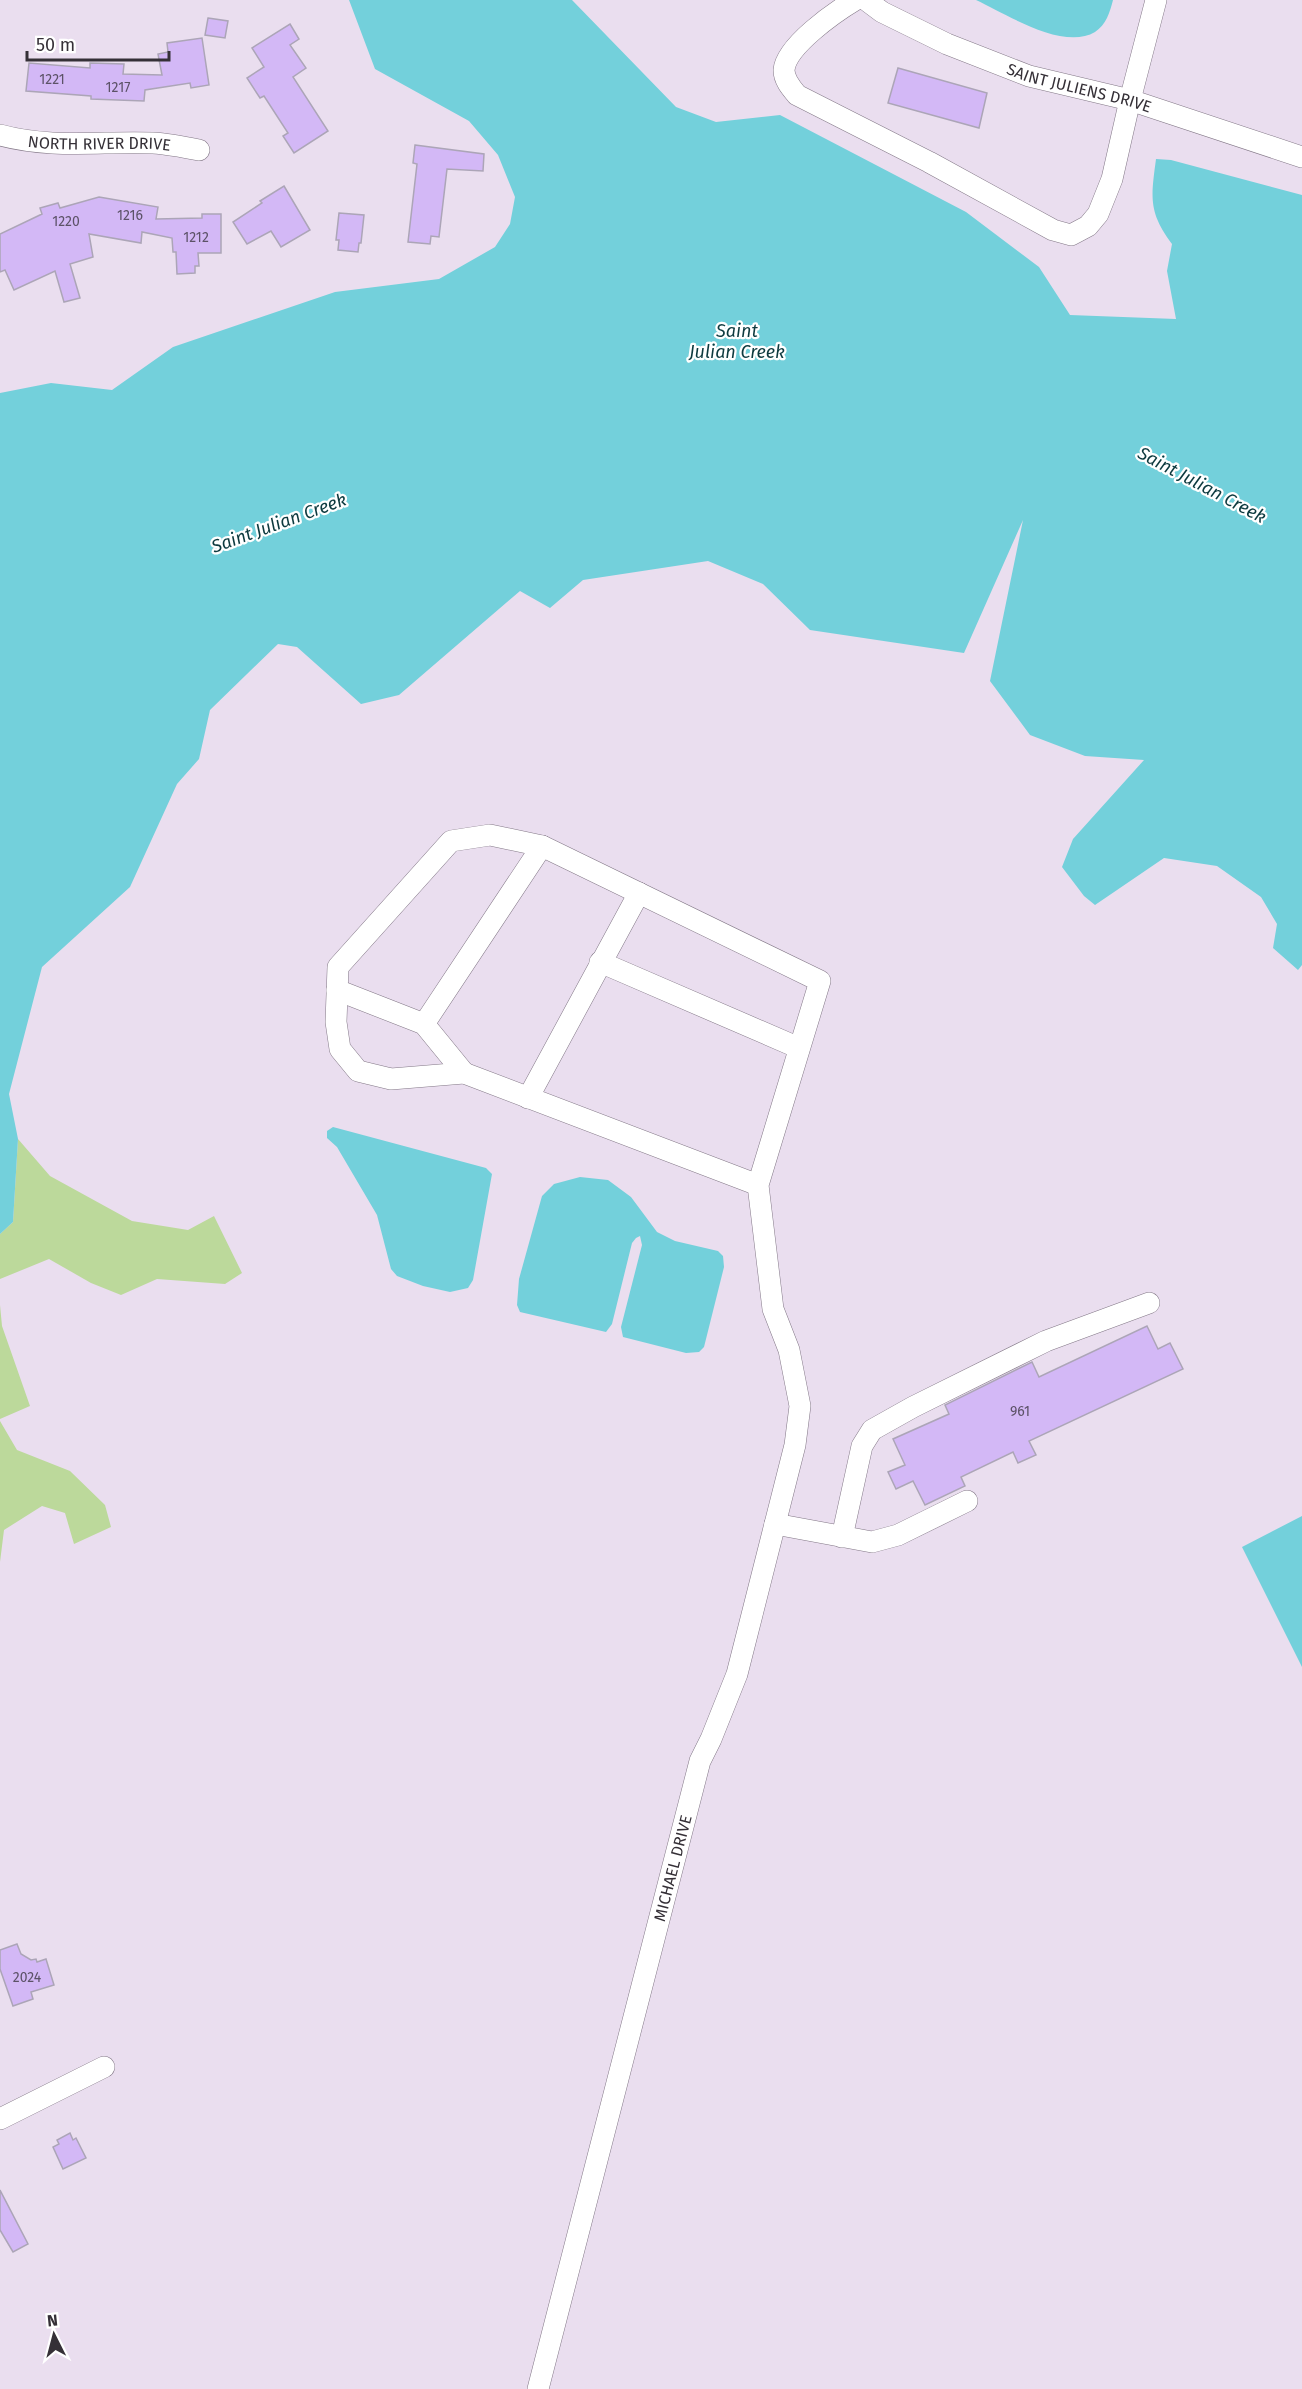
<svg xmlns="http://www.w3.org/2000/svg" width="1302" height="2389" font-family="'Fira Sans',sans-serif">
<rect width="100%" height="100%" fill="#eadeef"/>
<!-- green -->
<g fill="#bcd99b">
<polygon points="18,1139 50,1176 132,1221 188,1230 214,1216 242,1273 225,1284 157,1279 121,1295 91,1283 49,1259 0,1279 0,1234 13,1222"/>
<polygon points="0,1305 2,1326 30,1406 0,1419"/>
<polygon points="0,1421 17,1450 70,1471 105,1505 111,1527 74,1544 65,1513 42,1506 4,1530 0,1562"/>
</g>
<!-- water -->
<g fill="#73d0db">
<path d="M 349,0 L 572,0 L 676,107 L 716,122 L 780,115 L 966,212 L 1039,267 L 1070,315 L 1176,319 L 1167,271 L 1172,244 C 1148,212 1151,197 1156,159 L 1171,160 L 1302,195 L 1302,965 L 1298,970 L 1273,948 L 1277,924 L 1261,897 L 1217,866 L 1164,858 L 1095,905 L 1084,896 L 1062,867 L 1073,839 L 1144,760 L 1085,756 L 1030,735 L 990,681 L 1023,520 L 964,653 L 810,630 L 763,584 L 708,561 L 583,580 L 550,608 L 520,591 L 399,695 L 361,704 L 297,647 L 278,644 L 210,710 L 199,759 L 177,784 L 130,887 L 42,967 L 9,1094 L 18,1139 L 13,1222 L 0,1234 L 0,393 L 51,383 L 112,390 L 173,347 L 335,292 L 439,279 L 495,247 L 510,224 L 515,197 L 498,155 L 469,121 L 375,69 Z"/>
<path d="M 976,0 L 1113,0 C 1110,12 1106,25 1095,32 C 1063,51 1006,14 976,0 Z"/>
<polygon points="333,1127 486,1168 492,1174 473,1280 468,1288 450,1292 423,1286 397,1276 391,1269 377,1215 337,1147 327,1138 327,1131"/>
<polygon points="580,1177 608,1180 631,1197 657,1232 675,1241 718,1251 723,1256 724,1267 704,1347 699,1352 686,1353 623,1337 621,1327 642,1245 640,1236 636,1238 632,1243 612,1324 606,1332 520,1312 517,1305 519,1279 542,1196 554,1184"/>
<polygon points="1302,1516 1302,1667 1242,1547"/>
</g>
<!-- building -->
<g fill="#d3b8f6" stroke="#aca5b7" stroke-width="1.5">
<polygon points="208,18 228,21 225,38 205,35"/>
<polygon points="290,24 299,39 290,45 306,68 293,77 328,131 294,153 283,136 288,133 264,96 260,98 247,78 264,67 252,48"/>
<polygon points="202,38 209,85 191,88 190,83 145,90 144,101 91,99 91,96 26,91 29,63 90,68 90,63 124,64 123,74 162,75 158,54 168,52 167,43"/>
<polygon points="898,68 987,93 979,128 888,103"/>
<polygon points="415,145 484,154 483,171 447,169 439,237 431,236 430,244 408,242 417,164 413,163"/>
<polygon points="284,186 310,230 281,247 271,231 247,244 233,222 262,203 260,201"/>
<polygon points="99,197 158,207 156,219 202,218 202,214 221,214 221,253 198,253 199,266 195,266 195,273 177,274 176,252 173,252 172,238 142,232 141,243 89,234 93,257 70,264 80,298 64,302 55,271 14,290 5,270 0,272 0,234 42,214 40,208 58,203 60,208"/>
<polygon points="339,213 364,215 361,243 359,243 358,252 338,250 339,240 336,240"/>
<polygon points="1147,1326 1158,1349 1170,1343 1183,1369 1029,1441 1036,1455 1018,1463 1013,1452 961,1477 965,1486 925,1505 913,1481 896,1489 888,1472 905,1465 893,1439 949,1414 945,1405 1032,1362 1039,1377"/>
<polygon points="17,1944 21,1954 31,1960 36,1959 37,1962 46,1959 54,1985 31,1992 33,1999 13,2006 0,1969 0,1950"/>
<polygon points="70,2133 73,2140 76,2138 86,2158 63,2169 53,2147 59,2144 57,2140"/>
<polygon points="0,2190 28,2244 13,2252 0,2230"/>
</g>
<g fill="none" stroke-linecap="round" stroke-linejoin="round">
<defs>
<g id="minor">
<path d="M 855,0 C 835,12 786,46 784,70 C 784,80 791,88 797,95 L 929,162 L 1053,230 L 1071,235 L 1088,226 L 1098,214 L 1112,179 L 1130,100 L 1156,0"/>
<path id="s1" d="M 866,0 L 882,12 L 947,44 L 1029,76 L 1130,100 L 1302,157"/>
<path id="s2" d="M 0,135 C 51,149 101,141 153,143 C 169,144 184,147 199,150"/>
<polyline points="600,962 799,1048"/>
<polyline points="337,990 424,1024 464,1073"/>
<polyline points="424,1024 542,846"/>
<polyline points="528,1098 639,893"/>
<polyline points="775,1524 872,1542 898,1535 967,1501"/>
<polyline points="842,1537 862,1446 872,1430 913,1407 1046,1341 1149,1303"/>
<polyline points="0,2119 104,2067"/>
<path id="s3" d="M 538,2389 L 700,1761 L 711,1739 L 737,1674 L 795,1445 L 800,1406 L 789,1350 L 773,1309 L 758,1185 L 464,1073 L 391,1079 L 358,1071 L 340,1049 L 336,1022 L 338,967 L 451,841 L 490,835 L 542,846 L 820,981 L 758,1185"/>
</g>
</defs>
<!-- minor casing -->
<use href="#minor" stroke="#837887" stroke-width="22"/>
<!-- minor -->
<use href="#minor" stroke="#fff" stroke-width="21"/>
</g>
<g text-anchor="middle" stroke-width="4.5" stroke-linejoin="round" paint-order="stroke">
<!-- number labels -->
<g font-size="14" fill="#5c5267">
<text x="52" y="84">1221</text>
<text x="118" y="92">1217</text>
<text x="130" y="220">1216</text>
<text x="66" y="226">1220</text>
<text x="196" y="242">1212</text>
<text x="1020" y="1416">961</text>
<text x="27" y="1982">2024</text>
</g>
<!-- street labels -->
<g font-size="16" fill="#353037" stroke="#fff">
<text dy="6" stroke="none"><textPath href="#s1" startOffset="232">SAINT JULIENS DRIVE</textPath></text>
<text dy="6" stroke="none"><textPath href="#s2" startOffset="100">NORTH RIVER DRIVE</textPath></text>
<text dy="6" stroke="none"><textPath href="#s3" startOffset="538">MICHAEL DRIVE</textPath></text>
</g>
<!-- water labels -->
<g font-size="18" font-style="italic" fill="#0d3a3f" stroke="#fff">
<text x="737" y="337">Saint<tspan x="737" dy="21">Julian Creek</tspan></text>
<text transform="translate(1202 485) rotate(28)" y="6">Saint Julian Creek</text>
<text transform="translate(279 523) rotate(-20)" y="6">Saint Julian Creek</text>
</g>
</g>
<!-- north arrow -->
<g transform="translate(54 2335) rotate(354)" stroke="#ffffff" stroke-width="4.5" paint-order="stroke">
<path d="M0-4.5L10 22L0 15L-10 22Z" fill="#353037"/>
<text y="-9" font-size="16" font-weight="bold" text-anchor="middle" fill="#353037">N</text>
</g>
<!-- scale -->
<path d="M27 51v9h142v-9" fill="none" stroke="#353037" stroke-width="3"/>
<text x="36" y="51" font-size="18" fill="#353037" stroke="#ffffff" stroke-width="4.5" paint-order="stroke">50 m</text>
</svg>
